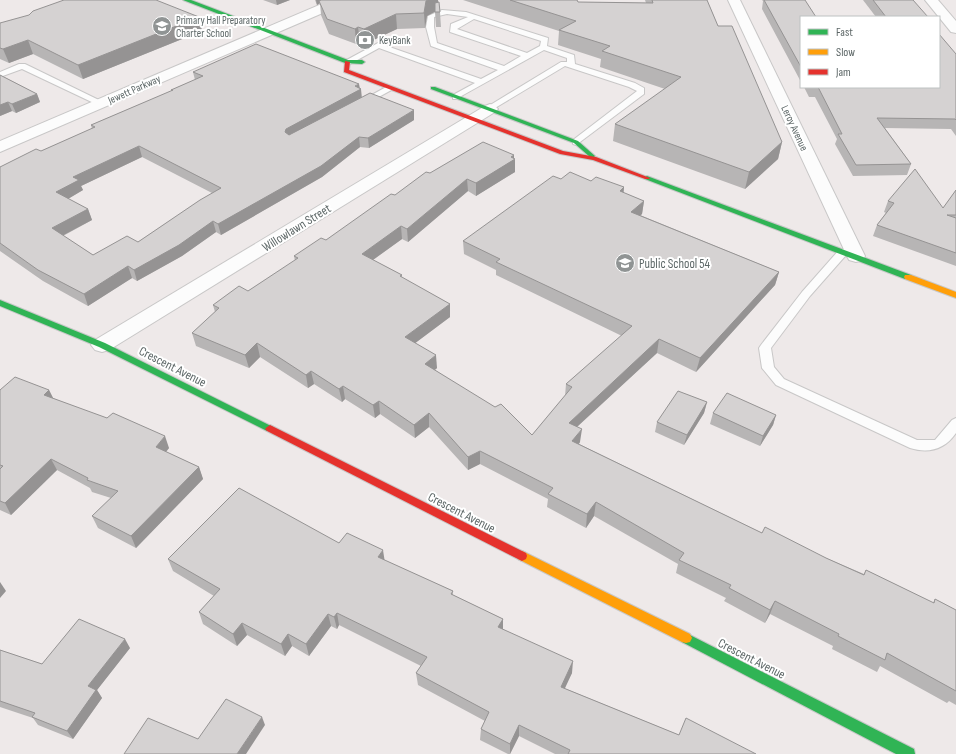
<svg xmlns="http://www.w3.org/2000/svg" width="956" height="754" font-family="'Sofia Sans Condensed',sans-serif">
<rect width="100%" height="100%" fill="#eee9e9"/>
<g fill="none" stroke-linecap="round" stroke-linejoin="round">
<defs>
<g id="lane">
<path d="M 442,10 L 466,12 L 548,38 L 547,46 L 574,55 L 575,64 L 635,83 L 644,88 L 644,94 L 576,145 L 573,144 L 573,140 L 637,91 L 629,87 L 565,66 L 490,111 L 486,109 L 487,107 L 561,62 L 567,62 L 567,58 L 544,50 L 456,99 L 453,99 L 453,95 L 475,83 L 379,48 L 350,64 L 343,62 L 378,43 L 481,79 L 498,70 L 431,46 L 426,27 L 428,16 ZM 447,14 L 468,17 L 451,24 L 450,32 L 521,56 L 504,66 L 437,43 L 434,27 L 434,17 ZM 474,19 L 541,41 L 540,46 L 527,53 L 457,29 Z"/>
<polygon points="19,64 25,64 105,103 98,105 22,69 0,77 0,72"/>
<polygon points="388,86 395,88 366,104 359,102"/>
<path d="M 843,249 L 848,252 L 847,254 L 810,296 L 771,348 L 774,367 L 784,379 L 917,440 L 935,440 L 952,420 L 956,418 L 956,433 C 945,449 929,454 910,448 L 776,385 L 762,368 L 759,348 L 761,345 L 802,292 L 839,250 Z"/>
</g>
<g id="street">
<polygon points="331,0 348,0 346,3 0,152 0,141"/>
<polygon points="728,0 740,0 865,256 863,260 856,262 849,260 847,256"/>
<polygon points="925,0 938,0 956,21 956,33 951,32"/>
<polygon points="490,104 495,106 498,109 495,112 109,350 102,352 95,350 91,345 95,340 485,106"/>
</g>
<g id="fast">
<polygon points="183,0 191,0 348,60 362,60 365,62 362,64 345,63"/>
<polygon points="431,87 435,87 578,141 595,156 594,157 590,157 574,143 431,89"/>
<polygon points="647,176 911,275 912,277 911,279 905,279 645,179 645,177"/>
<polygon points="0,300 105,343 273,427 275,429 273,431 267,431 99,347 0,306"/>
<polygon points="686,633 914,749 915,754 896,754 682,642 680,638 682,634"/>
</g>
<g id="slow">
<polygon points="905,275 911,275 956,292 956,298 905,279 904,277"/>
<polygon points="522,551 690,634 692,638 690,642 686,643 682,642 518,559 517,556 518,553"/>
</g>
<g id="jam">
<polygon points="345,61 350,62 349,70 563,151 596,157 650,178 649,179 645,179 593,160 560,154 344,72"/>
<polygon points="270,425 526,553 527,556 526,559 522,561 518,559 267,431 265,429 267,427"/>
</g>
</defs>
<!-- lane casing -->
<use href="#lane" stroke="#c8c7c7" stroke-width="2"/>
<!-- street casing -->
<use href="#street" stroke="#c8c7c7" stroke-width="2"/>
<!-- fast casing -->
<use href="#fast" stroke="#c8c8c8" stroke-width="2"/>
<!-- slow casing -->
<use href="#slow" stroke="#c8c8c8" stroke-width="2"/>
<!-- jam casing -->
<use href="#jam" stroke="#c8c8c8" stroke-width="2"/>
<!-- lane -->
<use href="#lane" fill="#fcfcfc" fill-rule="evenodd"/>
<!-- street -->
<use href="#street" fill="#fcfcfc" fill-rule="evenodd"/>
<!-- fast -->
<use href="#fast" fill="#30b455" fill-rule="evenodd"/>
<!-- slow -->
<use href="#slow" fill="#ff9f0a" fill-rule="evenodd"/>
<!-- jam -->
<use href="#jam" fill="#e5322d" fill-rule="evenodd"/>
</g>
<!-- wall -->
<g fill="#b7b5b5" fill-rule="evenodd">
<polygon points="263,0 290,0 277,5"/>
<polygon points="315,0 438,0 440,12 441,27 436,27 435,12 427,16 425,28 397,29 365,44 360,42 356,44 329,34 321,15 320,3 317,5"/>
<polygon points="463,0 577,0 578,2 646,3 645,0 707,0 718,26 782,142 778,159 745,189 613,141 615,124 665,89 600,67 601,59 558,45 559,31"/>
<polygon points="762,0 805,0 801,17 801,82 762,9 763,1"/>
<polygon points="863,0 873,0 928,17 876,17"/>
<polygon points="199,17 202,31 83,79 33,54 9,63 0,59 0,23"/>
<polygon points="956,54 956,136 951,129 885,128 911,164 907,175 853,176 835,144 837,139 815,97 809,97 804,87 939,87"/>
<path d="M 193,72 L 360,88 L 361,89 L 361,97 L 414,120 L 369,148 L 360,147 L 322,177 L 221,235 L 216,232 L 182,256 L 137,281 L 132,278 L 88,306 L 43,281 L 0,251 L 0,167 L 41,151 L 92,129 L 91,125 L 172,91 L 171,90 L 195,80 ZM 142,157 L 212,193 L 138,242 L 93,255 L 63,236 L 92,220 L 88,209 L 68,199 L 83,190 L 81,186 Z"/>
<polygon points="0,75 37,94 40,102 16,113 12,111 0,116"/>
<polygon points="514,155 514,159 515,159 515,172 476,196 468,191 408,242 402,239 373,260 402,275 402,278 450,304 450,317 415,343 437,368 435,370 532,435 565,396 566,384 622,336 496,275 496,270 464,254 463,241 561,179 591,181 624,187 623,193 644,201 642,214 640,215 779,272 775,285 696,372 657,353 577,427 580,442 579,444 762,533 826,558 864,574 866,570 933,603 935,599 956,610 956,705 949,701 947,703 880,666 877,672 832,649 833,646 770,614 765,623 724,601 726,598 676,573 678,564 594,516 586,528 547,507 548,499 480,464 468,470 429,427 415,438 380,414 375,418 345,399 342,402 314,384 308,388 260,357 249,368 196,346 192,333 215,312 213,305 248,291 295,261 294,256 326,240 430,173"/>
<polygon points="956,190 956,266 873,236 877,225 886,213 884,212 888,201 943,208"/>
<polygon points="0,390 49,390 53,398 169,448 166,452 199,467 203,479 136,548 98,528 92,516 111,498 92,492 90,488 57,470 11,515 0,510"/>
<polygon points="707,402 704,413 684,445 655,432 657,422"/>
<polygon points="713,413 776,415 773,425 760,446 710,424"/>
<polygon points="339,543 384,560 453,591 453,595 503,619 503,629 572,673 564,688 679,735 756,754 555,754 519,736 510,754 508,754 480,740 481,729 485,721 418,685 416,673 421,666 339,625 337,629 331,626 309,656 292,646 285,656 247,635 237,646 203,624 199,612 214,596 173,571 168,559"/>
<polygon points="130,648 97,690 102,698 73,739 38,725 33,718 0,707 0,650 42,664"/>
</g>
<!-- shaded-wall -->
<g fill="#959393">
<polygon points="276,0 290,0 277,5"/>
<polygon points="316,0 327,0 319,1 320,3 317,5"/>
<polygon points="428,0 438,0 438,10 427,16 425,28 424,13 426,1"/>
<polygon points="396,14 397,29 365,44 364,29"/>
<polygon points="199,17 202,31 83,79 78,65"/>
<polygon points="358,27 360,42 356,44 355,29"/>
<polygon points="28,40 33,54 9,63 3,49"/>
<polygon points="359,84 360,89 361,89 362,99 287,140 285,132 286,129"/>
<polygon points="37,94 40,102 16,113 12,104"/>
<polygon points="8,102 12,111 0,116 0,105"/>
<polygon points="414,110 414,120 369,148 368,138"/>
<polygon points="359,137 360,147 322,177 221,235 218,224"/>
<polygon points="782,142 778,159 745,189 749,172"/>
<polygon points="139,146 142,157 81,186 83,190 61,203 56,192 73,177"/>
<polygon points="514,155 514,160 515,159 515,172 476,196 476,183"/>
<polygon points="467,179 468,191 408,242 407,229"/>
<polygon points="624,187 623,200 620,191"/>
<polygon points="644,201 642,214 630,225 631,212"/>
<polygon points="88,209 92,220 56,239 52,228"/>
<polygon points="213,221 216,232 182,256 137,281 134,270"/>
<polygon points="401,226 402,239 363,267 362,254"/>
<polygon points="128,266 132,278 88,306 84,294"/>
<polygon points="779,272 775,285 696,372 700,358"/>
<polygon points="450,304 450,317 406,350 405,337"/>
<polygon points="659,339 657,353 567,436 569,423"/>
<polygon points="257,343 260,357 249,368 245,355"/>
<polygon points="436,355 437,368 426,377 425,364"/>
<polygon points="311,371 314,384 308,388 306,375"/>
<polygon points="343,386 345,399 342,402 339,389"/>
<polygon points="49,390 55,402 44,395"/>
<polygon points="379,401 380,414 375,418 373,405"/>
<polygon points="707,402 704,413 684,445 687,435"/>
<polygon points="429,413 429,427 415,438 414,425"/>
<polygon points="776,415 773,425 760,446 763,436"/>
<polygon points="582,429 580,442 571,454 572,441"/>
<polygon points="165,436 169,448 160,459 156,447"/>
<polygon points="480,451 480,464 468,470 468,457"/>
<polygon points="51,459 57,470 11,515 5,503"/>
<polygon points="199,467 203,479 136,548 131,536"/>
<polygon points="596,502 594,516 586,528 587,514"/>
<polygon points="383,550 385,563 378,557"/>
<polygon points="0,582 6,591 0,598"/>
<polygon points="775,601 770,614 765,623 770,610"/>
<polygon points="337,613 339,625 337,629 334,617"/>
<polygon points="328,614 331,626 309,656 306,644"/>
<polygon points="503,619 503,631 498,627"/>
<polygon points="242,623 247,635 237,646 233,634"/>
<polygon points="288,634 292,646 285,656 281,644"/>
<polygon points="125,639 130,648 97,690 102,698 73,739 67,731 88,686"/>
<polygon points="573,661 572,673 560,699 561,687"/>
<polygon points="262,717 265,725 246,754 237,754"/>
<polygon points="519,725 519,736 510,754 510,744"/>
</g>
<!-- building -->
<g fill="#d5d2d2" stroke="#959393" fill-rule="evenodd">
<polygon points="64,0 156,0 199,17 78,65 28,40 3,49 0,48 0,23 29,15 33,11"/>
<polygon points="321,0 428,0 426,1 424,13 396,14 364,29 358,27 355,29 327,19 319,1"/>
<polygon points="510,0 577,0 578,2 653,3 652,0 707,0 718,26 732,26 782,142 749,172 615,124 681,77 602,51 610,46 559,30 576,21"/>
<polygon points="764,0 805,0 816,17 801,17 801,67"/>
<polygon points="873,0 913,0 928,17 886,17"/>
<polygon points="439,2 440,12 435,12 435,3"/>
<polygon points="939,34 956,54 956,120 955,119 877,118 911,164 856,165 838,134 842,134 818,87 812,87 939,87"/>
<path d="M 256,44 L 359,84 L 355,86 L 361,89 L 286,129 L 285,132 L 289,135 L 370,93 L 414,110 L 368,138 L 359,137 L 321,166 L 218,224 L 213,221 L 179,245 L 134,270 L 128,266 L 84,294 L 38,270 L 0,243 L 0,167 L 36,149 L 41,151 L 95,127 L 91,125 L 173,90 L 171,90 L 203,76 L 193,72 ZM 139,146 L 221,188 L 200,200 L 138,242 L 127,236 L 93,255 L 52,228 L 88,209 L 56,192 L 79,180 L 73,177 Z"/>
<polygon points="0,75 37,94 12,104 8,102 0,105"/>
<polygon points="483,142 514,155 511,157 515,159 476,183 467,179 407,229 401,226 362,254 402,275 400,276 450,304 405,337 436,355 425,364 495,407 501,404 532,435 572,387 566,384 632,326 496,262 500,259 463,241 553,176 561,179 570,172 591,181 596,177 624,187 620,191 644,201 631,212 779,272 700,358 659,339 569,423 582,429 572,441 762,533 765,527 826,558 864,575 866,570 934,603 935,599 956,610 956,691 887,653 885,660 838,636 839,634 775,601 770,610 729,588 731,585 679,560 684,553 596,502 587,514 548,494 553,488 480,451 468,457 429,413 414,425 379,401 373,405 343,386 339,389 311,371 306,375 257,343 245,355 192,333 219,308 213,305 239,286 248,291 298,258 294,256 321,238 326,240 391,194 395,195 426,172 430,173"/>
<polygon points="915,169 943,208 956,190 956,215 947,215 956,218 956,253 877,225 894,203 888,201"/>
<polygon points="15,377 49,390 44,395 107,418 113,413 165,436 156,447 199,467 131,536 92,516 118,491 87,480 88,478 51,459 5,503 0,501 0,469 3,466 0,465 0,390"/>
<polygon points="678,391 707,402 687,435 657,422"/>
<polygon points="727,393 776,415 763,436 713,413"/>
<polygon points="239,488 339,543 347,533 383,550 378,557 453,591 451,594 503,619 498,627 573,661 561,687 679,735 686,718 756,754 568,754 570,750 519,725 510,744 481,729 489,712 416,673 427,657 337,613 334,617 328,614 306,644 288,634 281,644 242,623 233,634 199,612 220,589 168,559"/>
<polygon points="79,619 125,639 88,686 96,690 67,731 32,717 35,713 0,701 0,650 42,664"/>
<polygon points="226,699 262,717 237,754 124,754 148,718 198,739"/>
</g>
<!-- icons -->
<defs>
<symbol id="school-disc" viewBox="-11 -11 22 22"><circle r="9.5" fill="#909494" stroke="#fff"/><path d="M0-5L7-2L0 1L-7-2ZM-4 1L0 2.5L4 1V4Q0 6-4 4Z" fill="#fff"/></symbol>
<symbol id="bank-disc" viewBox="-11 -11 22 22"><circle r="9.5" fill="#909494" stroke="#fff"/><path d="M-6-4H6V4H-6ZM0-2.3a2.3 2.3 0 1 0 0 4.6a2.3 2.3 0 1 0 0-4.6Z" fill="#fff"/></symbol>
</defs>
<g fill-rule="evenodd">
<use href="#school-disc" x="151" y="15" width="22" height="22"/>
<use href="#bank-disc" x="354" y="29" width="22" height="22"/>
<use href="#school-disc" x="614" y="252" width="22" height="22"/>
</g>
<g text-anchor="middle" stroke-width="4" stroke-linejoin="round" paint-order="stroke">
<!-- far-poi labels -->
<g font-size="11" fill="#5d6767" stroke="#fff" text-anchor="start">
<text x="176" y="24">Primary Hall Preparatory<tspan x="176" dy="13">Charter School</tspan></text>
<text x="379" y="44">KeyBank</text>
</g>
<!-- far-street labels -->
<g font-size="11" fill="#5d6767" stroke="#fff">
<text transform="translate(134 89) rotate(-24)" y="4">Jewett Parkway</text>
<text transform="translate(795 128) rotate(65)" y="4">Leroy Avenue</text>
</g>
<!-- street labels -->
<g font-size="13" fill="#5d6767" stroke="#fff">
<text transform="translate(296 227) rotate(-32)" y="5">Willowlawn Street</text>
<text transform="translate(173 366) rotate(27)" y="5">Crescent Avenue</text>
<text transform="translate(462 512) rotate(27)" y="5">Crescent Avenue</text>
<text transform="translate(752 658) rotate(27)" y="5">Crescent Avenue</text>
</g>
<!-- poi labels -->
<g font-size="13" fill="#5d6767" stroke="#fff" text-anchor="start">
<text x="639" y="268">Public School 54</text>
</g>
</g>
<!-- legend -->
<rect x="800" y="16" width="140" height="72" fill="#ffffff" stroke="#bec2c2"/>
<rect x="808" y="29" width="20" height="6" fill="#30b455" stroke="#bec2c2"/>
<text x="836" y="36" font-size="12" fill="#5d6767">Fast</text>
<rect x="808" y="49" width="20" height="6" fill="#ff9f0a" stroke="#bec2c2"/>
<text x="836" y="56" font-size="12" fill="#5d6767">Slow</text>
<rect x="808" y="69" width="20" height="6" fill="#e5322d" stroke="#bec2c2"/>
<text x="836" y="76" font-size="12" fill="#5d6767">Jam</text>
</svg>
